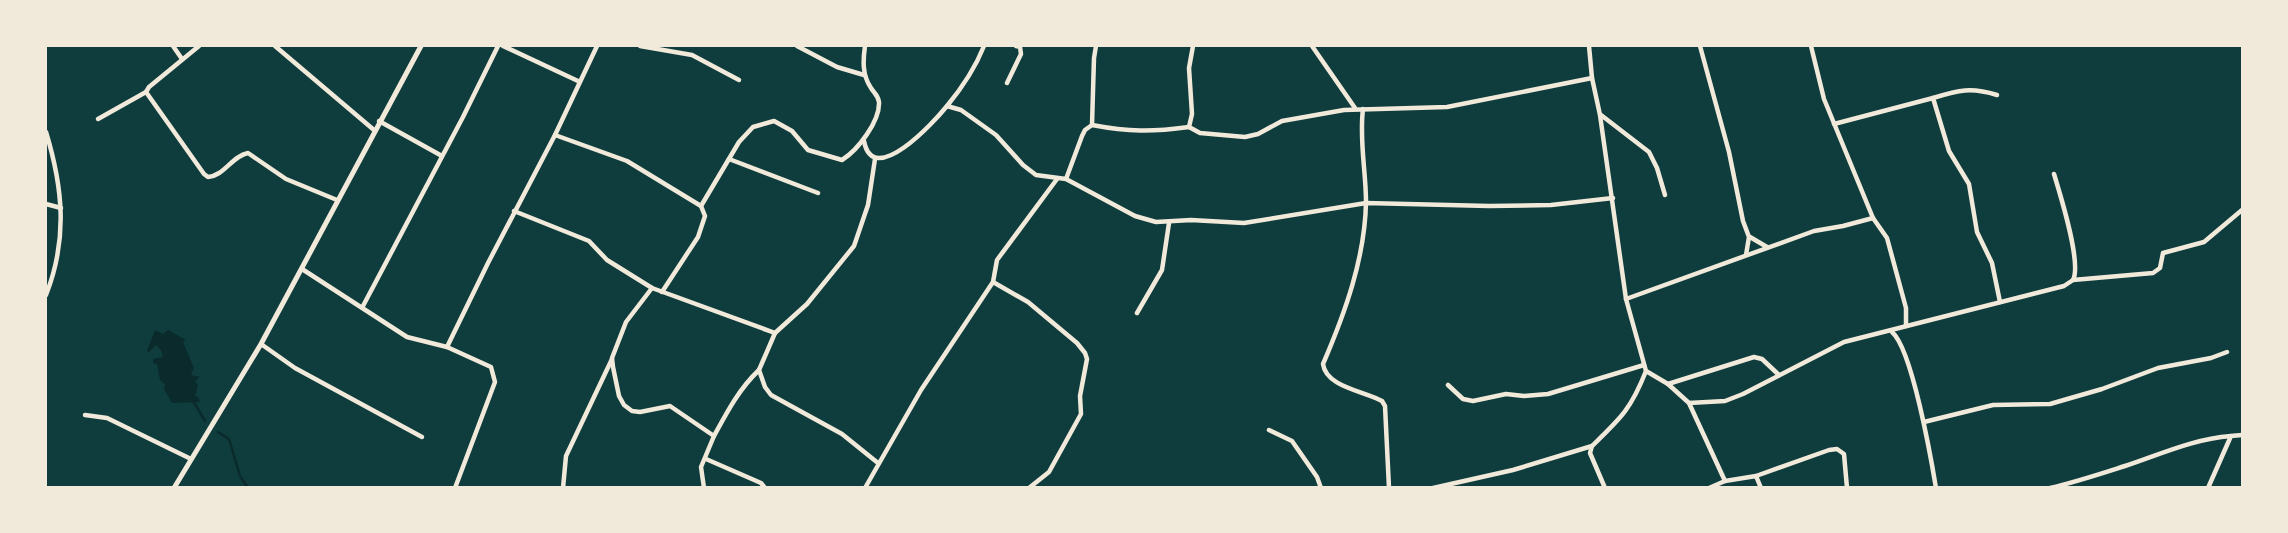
<svg xmlns="http://www.w3.org/2000/svg" width="2288" height="533" font-family="Poppins,sans-serif">
<rect width="100%" height="100%" fill="#0f3d3e"/>
<!-- water -->
<polygon fill="#0a2a2b" points="155,330 163,334 168,330 186,340 183,342 194,368 191,375 200,377 195,381 198,385 195,396 198,397 200,402 172,403 164,389 165,384 160,380 157,364 153,363 153,359 163,357 161,350 156,345 149,352 147,351"/>
<g fill="none" stroke-linecap="round" stroke-linejoin="round">
<!-- stream -->
<g stroke="#0a2a2b" stroke-width="2.5">
<polyline points="192,399 205,421"/>
<polyline points="218,432 229,439 240,476 248,488"/>
</g>
<!-- minor -->
<g stroke="#f1e9da" stroke-width="4.5">
<polyline points="173,46 182,59"/>
<path d="M 199,46 L 149,87 L 146,92 L 204,174 L 208,177 C 224,176 232,156 248,153 L 286,179 L 337,200"/>
<polyline points="275,46 374,130"/>
<polyline points="503,46 578,81"/>
<polyline points="640,46 692,55 739,80"/>
<polyline points="797,46 837,67 864,75"/>
<polyline points="1193,46 1189,68 1192,114 1189,127 1200,133 1245,137 1258,134 1282,121 1344,110 1447,107 1592,78"/>
<polyline points="1312,46 1355,108"/>
<polyline points="1589,46 1592,78 1600,115 1626,299 1646,371 1668,384 1689,403 1725,481 1756,476 1761,488"/>
<polyline points="1700,46 1729,152 1743,221 1749,237 1746,255"/>
<polyline points="1811,46 1824,99 1873,218 1887,238 1906,308 1906,326"/>
<polyline points="1007,83 1021,54 1020,47 1016,46"/>
<path d="M 1933,98 C 1959,90 1971,87 1997,95"/>
<polyline points="947,106 961,110 996,135 1023,165 1036,175 1066,179 1135,216 1156,222 1191,220 1244,223 1366,203 1489,206 1551,205 1613,198"/>
<path d="M 1363,109 C 1359,140 1366,171 1366,202 C 1365,258 1345,313 1323,364 C 1326,387 1364,391 1382,401 L 1385,406 L 1389,488"/>
<polyline points="1601,115 1649,152 1657,168 1665,195"/>
<polyline points="98,119 146,92"/>
<polyline points="379,121 442,156"/>
<polyline points="1834,124 1933,98 1949,151 1969,184 1977,232 1992,263 2000,302"/>
<polyline points="1092,125 1094,58 1096,46"/>
<path d="M 46,132 C 63,188 68,239 46,295"/>
<polyline points="555,135 627,161 701,206 705,216 698,237 662,292"/>
<path d="M 864,141 C 873,189 934,122 947,106 C 961,89 976,66 984,46"/>
<polyline points="729,159 818,193"/>
<polyline points="875,159 868,205 854,246 807,304 775,333 759,370 765,387 771,395 842,434 878,463"/>
<path d="M 2054,174 C 2060,194 2082,263 2073,280"/>
<path d="M 1066,179 L 1082,136 L 1085,130 L 1092,125 C 1129,132 1152,132 1189,127"/>
<polyline points="46,204 61,208"/>
<path d="M 701,206 L 739,142 L 753,127 L 774,121 L 792,131 L 808,150 L 842,160 C 858,150 880,121 879,102 C 878,95 874,93 871,88 C 862,75 863,60 865,46"/>
<polyline points="514,211 589,241 607,260 652,288 775,333"/>
<polyline points="1750,237 1767,247"/>
<polyline points="302,269 407,337 447,347 491,367 495,382 455,488"/>
<polyline points="993,282 1028,302 1077,343 1085,353 1087,359 1080,396 1081,414 1049,472 1029,488"/>
<polyline points="652,288 626,322 612,358 613,367 619,396 624,405 632,411 640,412 670,406 714,436 701,467 704,488"/>
<polyline points="1626,299 1814,231 1843,226 1873,218"/>
<polyline points="363,306 463,117 498,46"/>
<polyline points="1137,313 1162,270 1169,223"/>
<path d="M 1892,332 C 1912,349 1931,458 1936,488"/>
<polyline points="261,344 295,368 422,437"/>
<polyline points="447,347 488,263 555,135 597,46"/>
<polyline points="1668,384 1754,357 1762,359 1779,375"/>
<polyline points="1448,385 1463,399 1473,401 1506,394 1524,396 1548,394 1644,365"/>
<polyline points="1689,403 1725,401 1743,394 1844,342 2064,286 2073,280 2153,273 2160,268 2163,253 2204,242 2242,210"/>
<polyline points="85,415 107,418 191,459"/>
<polyline points="1924,422 1993,405 2050,404 2102,389 2158,368 2211,358 2227,352"/>
<polyline points="1269,430 1292,441 1317,477 1321,488"/>
<path d="M 714,436 C 727,412 739,389 759,370"/>
<polyline points="706,459 761,483 765,488"/>
<polyline points="1756,476 1829,450 1837,449 1844,454 1847,488"/>
<polyline points="563,488 566,456 612,359"/>
<polyline points="865,488 921,390 993,282 997,260 1057,179"/>
<polyline points="1433,488 1513,470 1592,446"/>
<path d="M 1605,488 L 1590,453 L 1592,446 C 1621,418 1631,409 1646,371"/>
<polyline points="1709,488 1725,481"/>
<path d="M 2050,488 C 2076,482 2100,474 2125,466 C 2161,454 2193,439 2231,436"/>
<polyline points="2208,488 2231,436 2242,435"/>
</g>
<!-- tertiary -->
<polyline stroke="#f1e9da" stroke-width="5" points="174,488 261,344 421,46"/>
</g>
<!-- border -->
<rect width="2288" height="533" fill="none" stroke="#f1e9da" stroke-width="94"/>
</svg>
